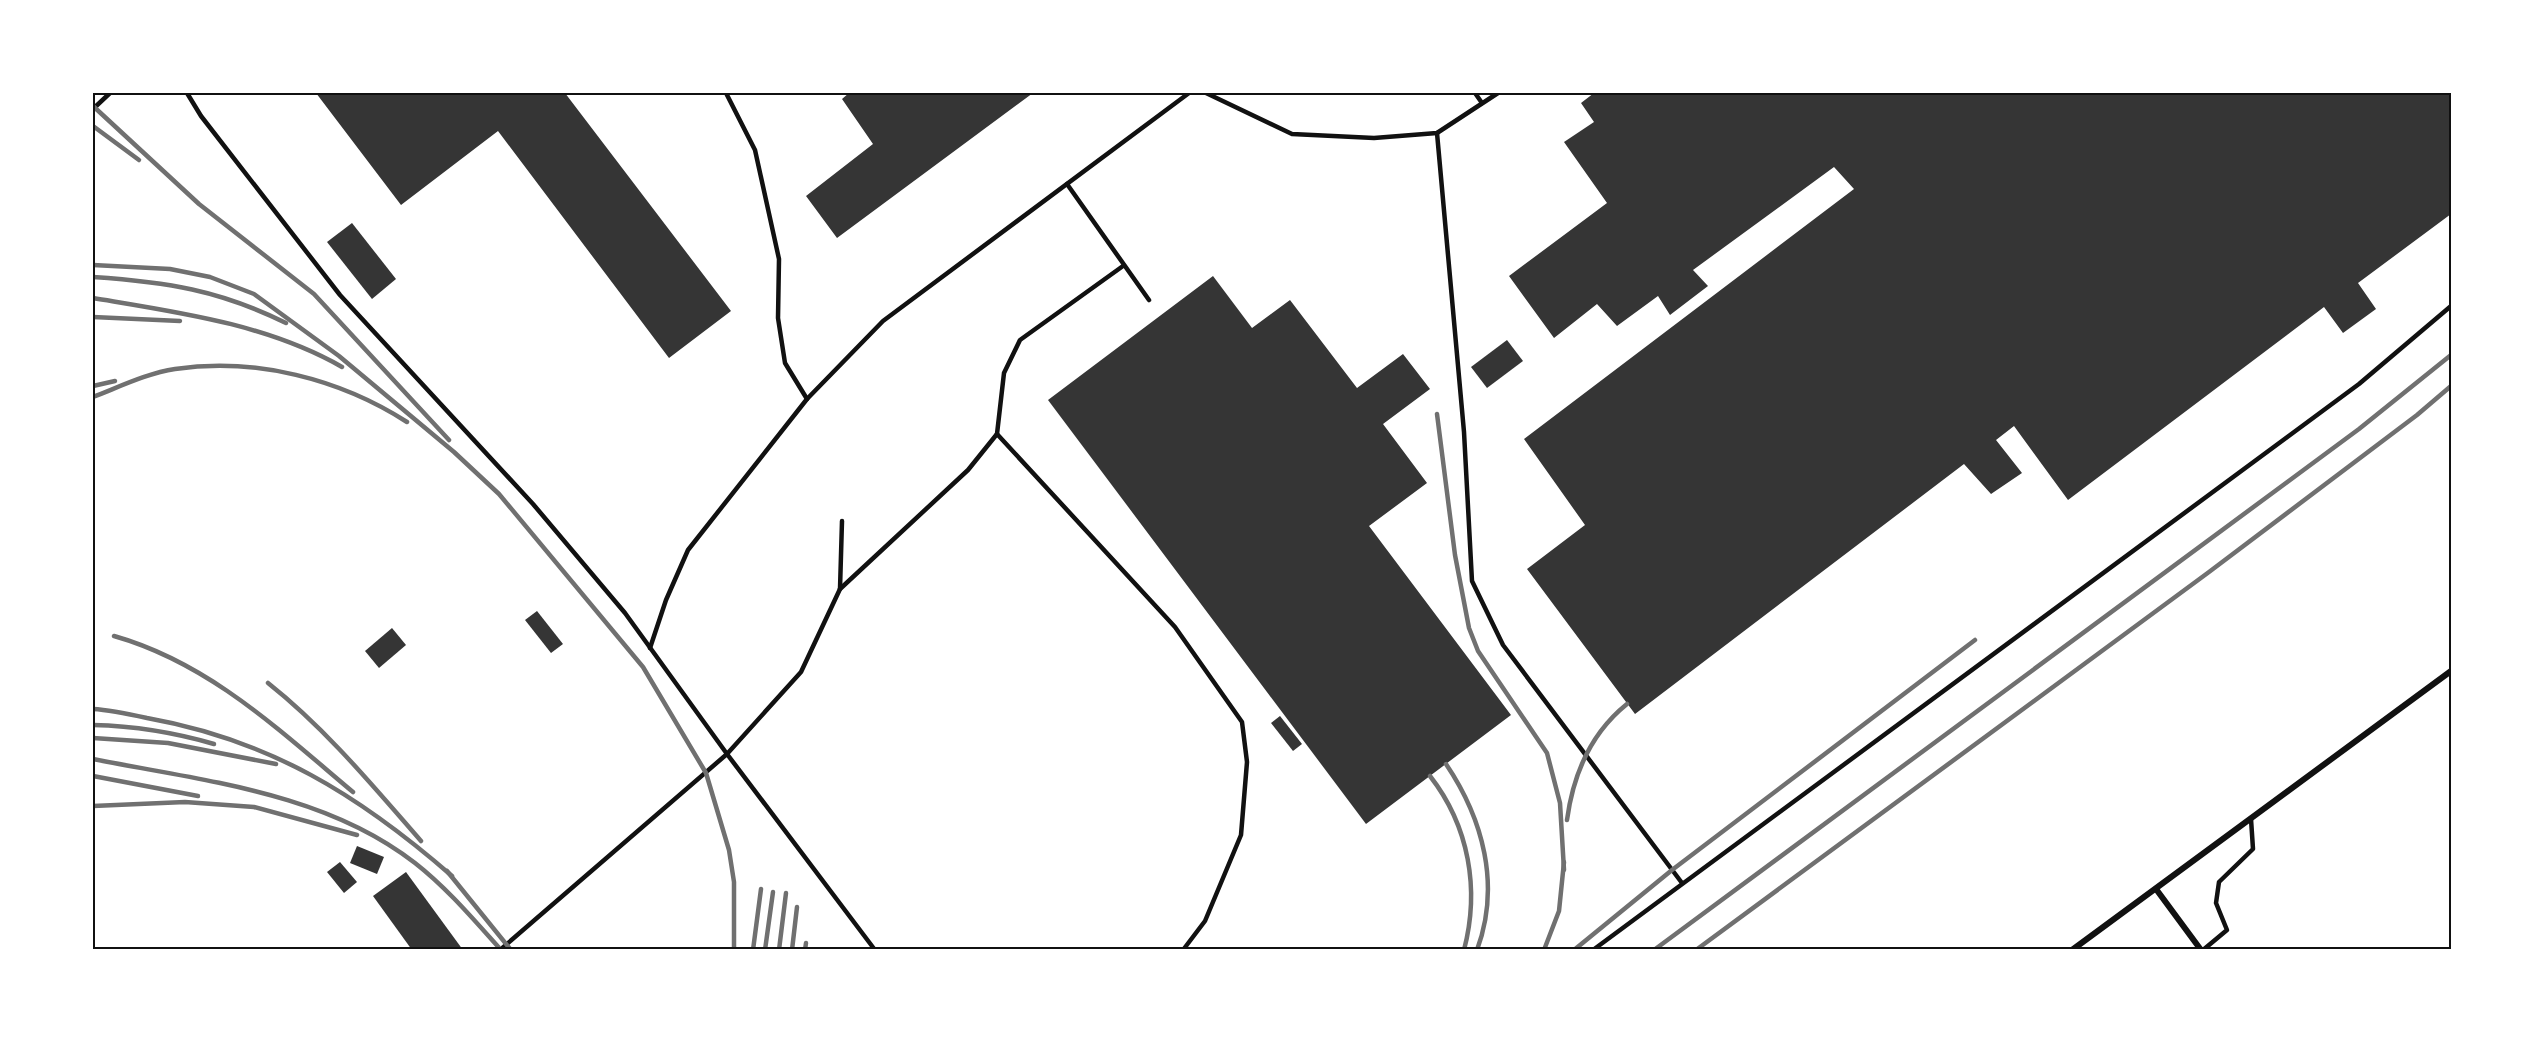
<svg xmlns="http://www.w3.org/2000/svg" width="2544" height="1043" font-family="'DM Sans',sans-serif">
<rect width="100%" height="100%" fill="#fff"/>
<!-- building -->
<g fill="#353535">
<polygon points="316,93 565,93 731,311 669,358 498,131 401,205"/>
<polygon points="849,93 1033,93 837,238 806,196 873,144 842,99"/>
<polygon points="1594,93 2451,93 2451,214 2358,283 2376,309 2343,333 2324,307 2068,500 2014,426 1996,440 2022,473 1991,494 1964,464 1635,714 1527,569 1585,525 1524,439 1854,189 1834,167 1693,270 1708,286 1670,315 1658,296 1617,326 1597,304 1554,338 1509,276 1607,203 1564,142 1594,122 1581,103"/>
<polygon points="352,223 396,279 372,299 327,242"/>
<polygon points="1213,276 1252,328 1290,300 1357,388 1403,354 1430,389 1383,424 1427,483 1369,526 1511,715 1366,824 1048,400"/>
<polygon points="1507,340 1523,361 1487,388 1471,367"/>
<polygon points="537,611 563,644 551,653 525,620"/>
<polygon points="392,628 406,645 379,668 365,651"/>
<polygon points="1280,716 1302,744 1293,751 1271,723"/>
<polygon points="357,846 384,857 377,874 350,863"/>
<polygon points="340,862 357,882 344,893 327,872"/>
<polygon points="406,872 463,950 412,950 373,896"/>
</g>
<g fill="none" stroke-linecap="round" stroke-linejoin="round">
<!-- service -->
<g stroke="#111" stroke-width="4.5">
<polyline points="187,93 201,116 340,295 533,504 625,613 727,754 875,950"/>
<polyline points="726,93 755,150 779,259 778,318 785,363 807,399"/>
<polyline points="1206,93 1292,134 1374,138 1437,133 1498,93"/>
<polyline points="1475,93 1482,103"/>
<polyline points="93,109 110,93"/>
<polyline points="1437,133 1464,432 1472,581 1503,645 1682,883"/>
<polyline points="1067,184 1149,300"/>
<polyline points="997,434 1175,627 1242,722 1247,762 1241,835 1205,921 1183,950"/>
<polyline points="840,589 968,470 997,434 1004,373 1020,340 1123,266"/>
<polyline points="650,648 666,600 688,550 807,399 883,321 1189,93"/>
<polyline points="500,950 727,754 801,672 840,589 842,521"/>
<polyline points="1593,950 2359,384 2451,306"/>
<polyline points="2203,950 2227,930 2216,903 2219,882 2253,849 2251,819"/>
</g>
<!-- minor -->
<g stroke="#111" stroke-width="6">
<polyline points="2156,889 2201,950"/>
<polyline points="2072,950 2451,671"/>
</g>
<!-- rail -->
<g stroke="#707070" stroke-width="4.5">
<polyline points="93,106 199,204 314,294 449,440"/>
<polyline points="93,126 139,160"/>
<polyline points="93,265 170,269 210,277 254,294 339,356 454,452 499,494 643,667 706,773 729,850 734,882 734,950"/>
<path d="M 93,277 C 167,282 219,290 286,323"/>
<path d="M 93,298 C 177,312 267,324 342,367"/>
<polyline points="93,317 180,321"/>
<polyline points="93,386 115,381"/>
<path d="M 93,397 C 119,387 148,373 175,369 C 255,357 340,379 407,422"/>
<polyline points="1437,414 1455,555 1469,628 1478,651 1547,753 1560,803 1564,870"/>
<path d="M 114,636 C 209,663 279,730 353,792"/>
<path d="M 268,683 C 326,729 373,786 421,841"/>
<path d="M 93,709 C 111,710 129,714 147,718 C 270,740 359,795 452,876"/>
<path d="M 93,725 C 135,726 173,732 214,744"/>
<polyline points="93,738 168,743 276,764"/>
<path d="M 93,759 C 203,781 324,792 415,863 C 447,888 474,920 501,950"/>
<path d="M 1446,764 C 1483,819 1501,885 1477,950"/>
<polyline points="93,776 198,796"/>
<path d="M 1430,776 C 1469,826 1480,889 1464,950"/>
<polyline points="93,806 185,802 254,807 357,835"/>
<path d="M 1567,820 C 1573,775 1591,733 1627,704"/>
<polyline points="447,871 511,950"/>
<polyline points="753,950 761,889"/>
<polyline points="765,950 773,892"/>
<polyline points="779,950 786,893"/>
<polyline points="792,950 797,907"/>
<polyline points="805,950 806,943"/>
<polyline points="1544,950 1559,911 1564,862"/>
<polyline points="1574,950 1672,870 1975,640"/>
<polyline points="1654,950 2359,429 2451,355"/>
<polyline points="1696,950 2209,572 2417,415 2451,386"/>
</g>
</g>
<!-- border -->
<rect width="2544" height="1043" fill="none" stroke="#ffffff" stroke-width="189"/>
<rect x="94" y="94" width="2356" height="854" fill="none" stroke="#111" stroke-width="2"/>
</svg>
